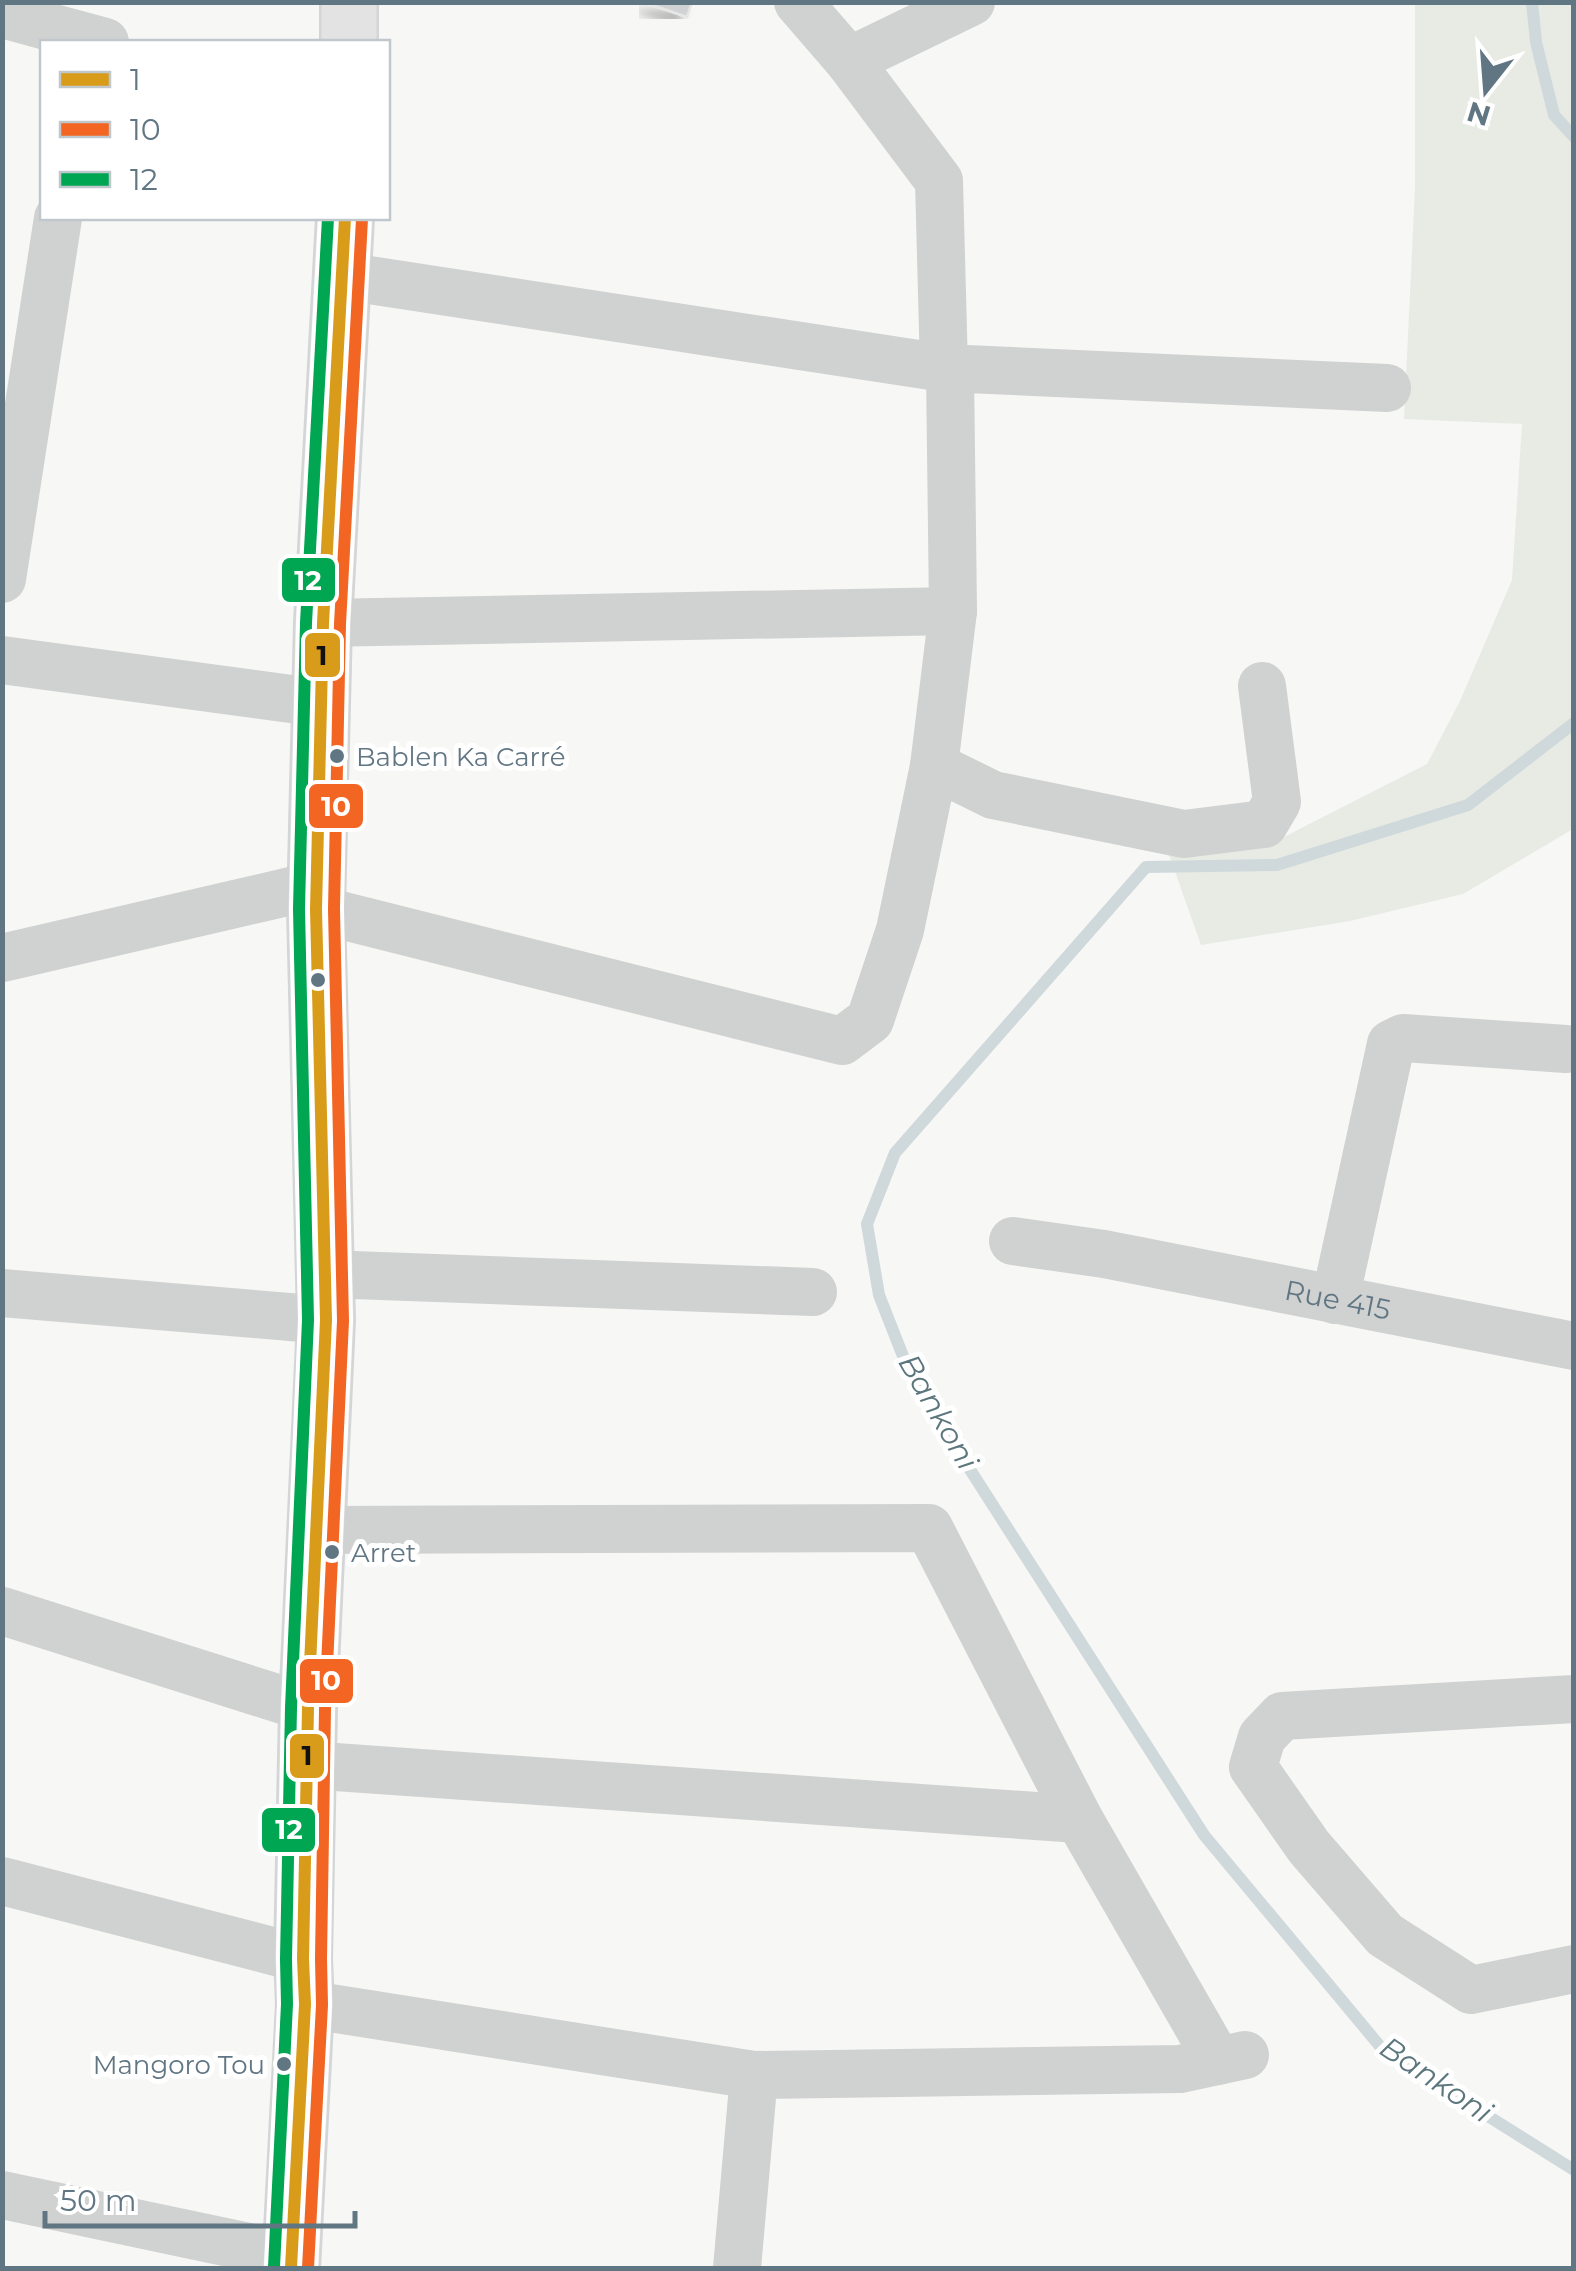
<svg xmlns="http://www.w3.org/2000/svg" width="1576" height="2271" font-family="Montserrat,sans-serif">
<defs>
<filter id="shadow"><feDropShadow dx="-9" dy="9" stdDeviation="5" flood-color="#0004"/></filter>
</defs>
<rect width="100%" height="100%" fill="#f7f7f6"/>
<!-- green -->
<polygon fill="#e7ebe4" points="1415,3 1573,3 1573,829 1463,894 1350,921 1201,945 1167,849 1282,838 1427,764 1460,701 1512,580 1522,424 1404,419 1415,188"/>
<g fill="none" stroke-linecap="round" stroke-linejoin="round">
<!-- stream -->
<g stroke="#cfd8db" stroke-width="12">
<polyline points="1532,2 1536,42 1554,115 1574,137"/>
<polyline points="1574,723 1468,805 1277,865 1146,867 895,1153 867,1224 879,1295 912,1379 1204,1835 1384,2051 1574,2170"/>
</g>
</g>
<!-- building -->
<polygon fill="#d0d2d3" stroke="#e6e6e6" stroke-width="2.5" filter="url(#shadow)" points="644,2 692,2 687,17"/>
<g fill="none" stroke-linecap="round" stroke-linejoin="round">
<defs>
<g id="secondary">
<polyline points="349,42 349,2"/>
<polyline points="291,2268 305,2004 303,1959 308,1708 326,1320 316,909 323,623 345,218"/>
</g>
</defs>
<!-- secondary casing -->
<use href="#secondary" stroke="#d4d5d6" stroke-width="60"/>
<!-- street -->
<g stroke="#d0d1d1" stroke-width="48">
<polyline points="798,2 849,61 939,181 944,368"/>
<polyline points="2,14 105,42"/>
<polyline points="849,61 971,2"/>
<polyline points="343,276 944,368 1387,388"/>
<polyline points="2,579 58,218"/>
<polyline points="323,623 953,611"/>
<polyline points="2,660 321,703"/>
<polyline points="934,766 993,795 1184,834 1264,824 1277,802 1262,686"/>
<polyline points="316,909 842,1041 870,1020 900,930 934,766 953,611 950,369"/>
<polyline points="2,958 317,885"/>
<path id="s1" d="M 1013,1241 L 1104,1254 L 1574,1346"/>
<polyline points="326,1274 813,1292"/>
<polyline points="2,1293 326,1320"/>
<polyline points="1335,1300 1391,1044 1403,1038 1566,1049"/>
<polyline points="316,1530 929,1528 1079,1819 1218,2061"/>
<polyline points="2,1611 308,1708"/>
<polyline points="1574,1699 1282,1716 1262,1737 1253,1767 1309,1847 1385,1935 1471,1990 1574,1969"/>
<polyline points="307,1765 1079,1819"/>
<polyline points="2,1881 303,1959"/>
<polyline points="305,2004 754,2075 1180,2069 1245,2055"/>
<polyline points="2,2195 291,2256"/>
<polyline points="737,2268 754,2075"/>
</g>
<!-- secondary -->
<use href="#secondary" stroke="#e3e3e3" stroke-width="55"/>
<defs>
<polyline id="bus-1" points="291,2268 305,2004 303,1959 308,1708 326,1320 316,909 323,623 345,218"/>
<polyline id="bus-2" points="308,2268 322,2005 321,1959 325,1709 343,1321 334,909 340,624 362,219"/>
<polyline id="bus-3" points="274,2267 287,2004 286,1959 291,1708 308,1320 299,909 306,623 328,218"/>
</defs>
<!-- bus-1 casing -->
<use href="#bus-1" stroke="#fff" stroke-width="20"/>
<!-- bus-2 casing -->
<use href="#bus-2" stroke="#fff" stroke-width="20"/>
<!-- bus-3 casing -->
<use href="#bus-3" stroke="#fff" stroke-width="20"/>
<!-- bus-1 -->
<use href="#bus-1" stroke="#d99c1a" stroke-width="12"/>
<!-- bus-2 -->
<use href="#bus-2" stroke="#f26522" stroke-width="12"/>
<!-- bus-3 -->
<use href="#bus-3" stroke="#00a651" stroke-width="12"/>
</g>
<!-- markers -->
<g fill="#617683" stroke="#fff" stroke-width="4">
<circle cx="337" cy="756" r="9"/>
<circle cx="318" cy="980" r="9"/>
<circle cx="332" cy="1552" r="9"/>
<circle cx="284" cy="2064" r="9"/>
</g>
<g text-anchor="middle" stroke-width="10" stroke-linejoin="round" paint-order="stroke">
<!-- bus labels -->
<g font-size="26" fill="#617683" stroke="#fff" text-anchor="start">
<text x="356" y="766">Bablen Ka Carré</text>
<text x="351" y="1562">Arret</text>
<text x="265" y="2074" text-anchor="end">Mangoro Tou</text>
</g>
<!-- street labels -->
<g font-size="28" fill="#617683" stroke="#fff">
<text dy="10" stroke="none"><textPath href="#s1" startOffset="330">Rue 415</textPath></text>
</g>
<!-- water labels -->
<g font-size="30" font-style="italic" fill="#5c767d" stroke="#fff">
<text transform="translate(938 1412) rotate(60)" y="10">Bankoni</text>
<text transform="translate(1436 2080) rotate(34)" y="10">Bankoni</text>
</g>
</g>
<g stroke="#fff" stroke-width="4">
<rect x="280" y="556" width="57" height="48" rx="10" fill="#00a651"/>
<rect x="303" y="631" width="39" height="48" rx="10" fill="#d99c1a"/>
<rect x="307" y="782" width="58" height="48" rx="10" fill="#f26522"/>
<rect x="298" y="1657" width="57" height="48" rx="10" fill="#f26522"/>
<rect x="288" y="1732" width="38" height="48" rx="10" fill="#d99c1a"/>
<rect x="260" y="1806" width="57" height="48" rx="10" fill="#00a651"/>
</g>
<g font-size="28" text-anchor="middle" font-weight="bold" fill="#fff">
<text x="308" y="590">12</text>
<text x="336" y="816">10</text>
<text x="326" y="1690">10</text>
<text x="289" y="1839">12</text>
</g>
<g font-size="28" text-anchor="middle" font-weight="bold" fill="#111">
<text x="322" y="665">1</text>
<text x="307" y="1765">1</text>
</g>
<!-- border -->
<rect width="1576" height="2271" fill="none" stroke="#617683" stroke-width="10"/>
<!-- legend -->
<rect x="40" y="40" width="350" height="180" fill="#ffffff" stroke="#c0c8cd" stroke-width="2.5"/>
<rect x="60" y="72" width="50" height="15" fill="#d99c1a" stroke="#c0c8cd" stroke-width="2.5"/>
<text x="130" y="90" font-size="30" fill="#617683">1</text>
<rect x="60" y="122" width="50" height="15" fill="#f26522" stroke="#c0c8cd" stroke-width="2.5"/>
<text x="130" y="140" font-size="30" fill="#617683">10</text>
<rect x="60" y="172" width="50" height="15" fill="#00a651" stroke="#c0c8cd" stroke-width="2.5"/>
<text x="130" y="190" font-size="30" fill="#617683">12</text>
<!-- north arrow -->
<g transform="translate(1486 90) rotate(197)" stroke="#ffffff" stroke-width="8" paint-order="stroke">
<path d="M0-8L18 38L0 25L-18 38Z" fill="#617683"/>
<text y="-15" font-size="28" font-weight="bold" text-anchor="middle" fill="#617683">N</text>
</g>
<!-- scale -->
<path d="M45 2211v15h310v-15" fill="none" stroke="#617683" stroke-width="5"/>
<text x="60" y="2211" font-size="30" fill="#617683" stroke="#ffffff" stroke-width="8" paint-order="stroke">50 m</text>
</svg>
